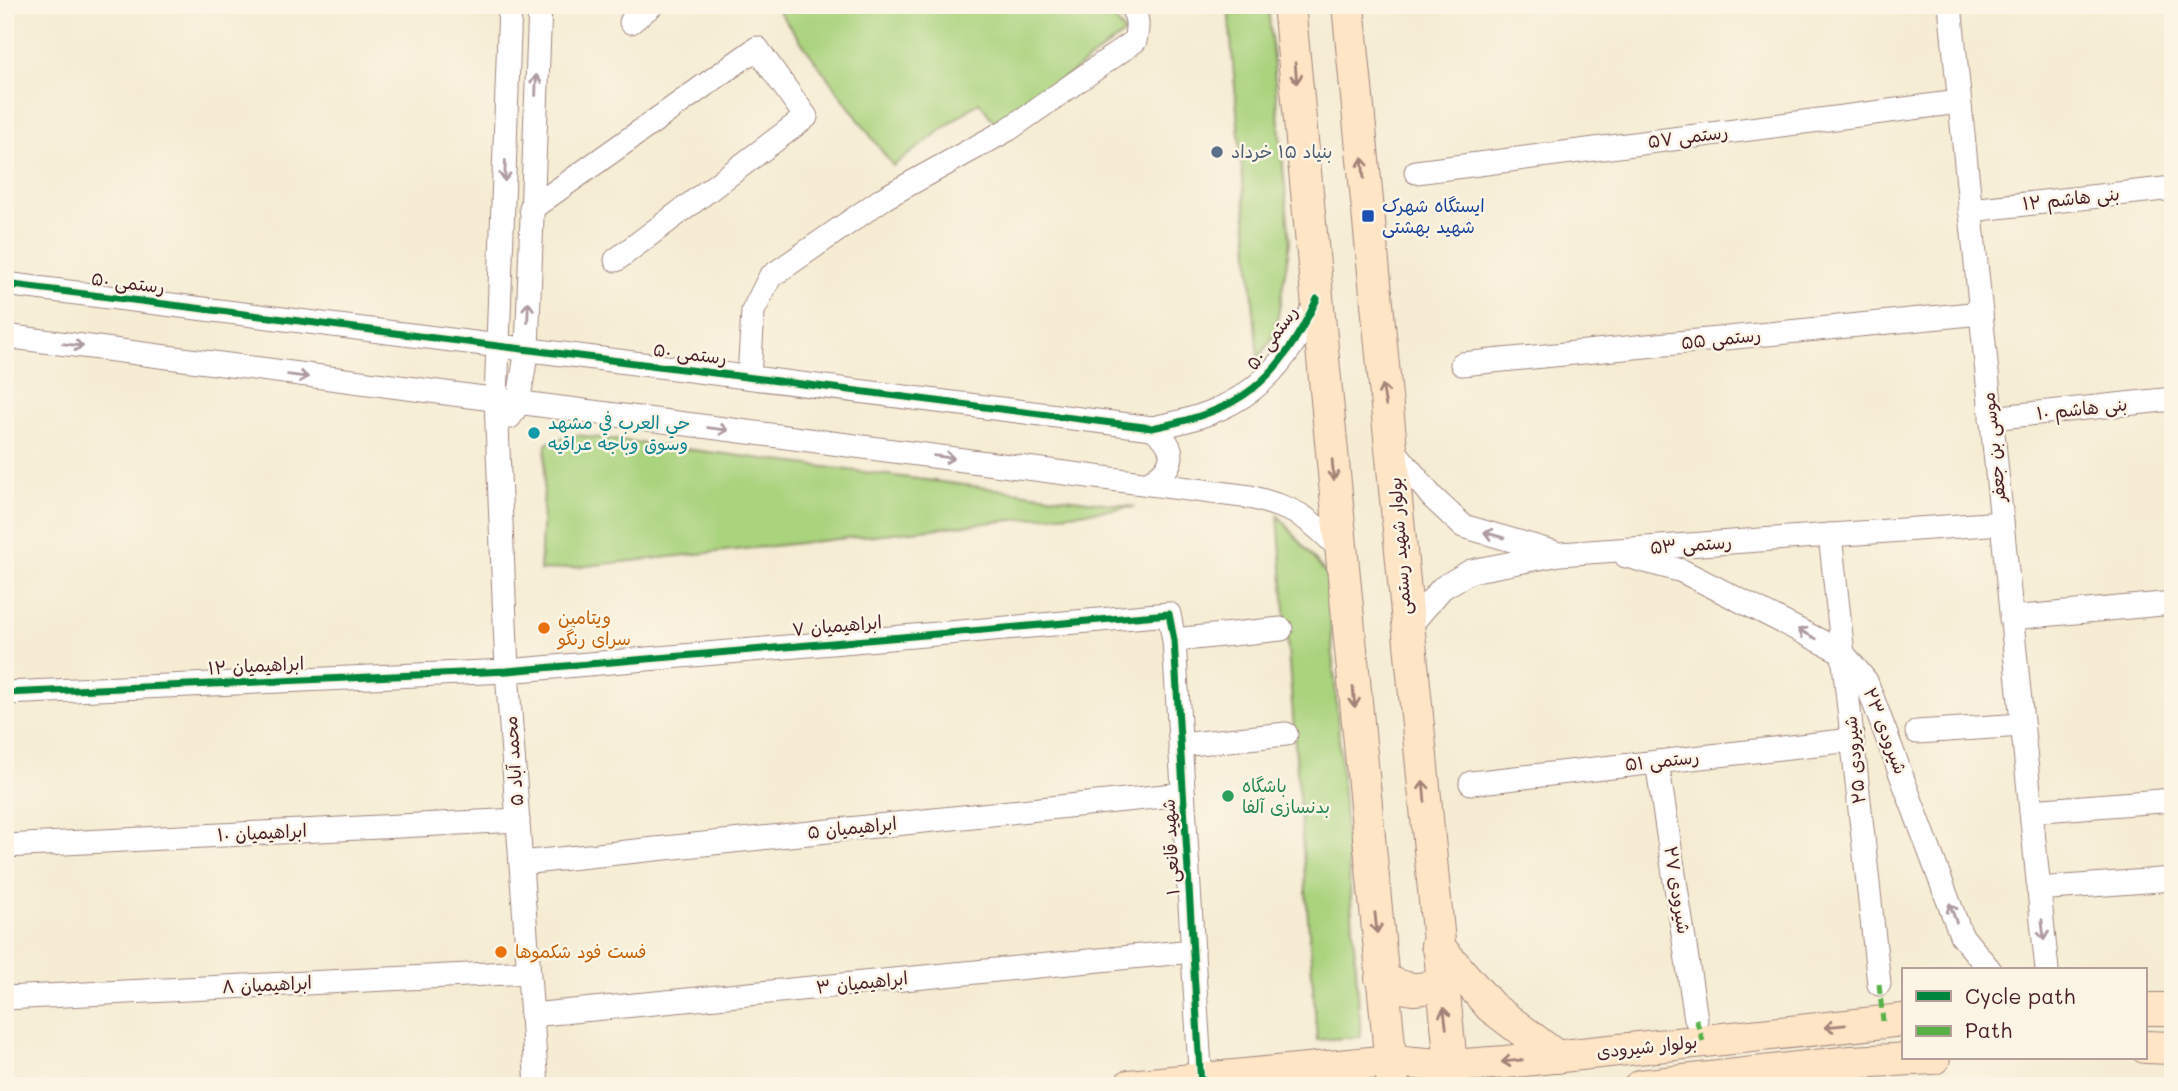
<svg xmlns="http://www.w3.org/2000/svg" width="2178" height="1091" font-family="Mali,'Playpen Sans Arabic',sans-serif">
<rect width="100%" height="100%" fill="#fcf5e5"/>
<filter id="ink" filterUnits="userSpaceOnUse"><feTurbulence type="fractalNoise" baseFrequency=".0143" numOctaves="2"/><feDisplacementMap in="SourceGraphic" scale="14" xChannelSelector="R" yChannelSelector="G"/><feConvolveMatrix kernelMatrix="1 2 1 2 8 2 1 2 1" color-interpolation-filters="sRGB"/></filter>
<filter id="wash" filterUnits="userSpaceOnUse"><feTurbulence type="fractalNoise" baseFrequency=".00686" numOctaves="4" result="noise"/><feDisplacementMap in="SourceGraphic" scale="28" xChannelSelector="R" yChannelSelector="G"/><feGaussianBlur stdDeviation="1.57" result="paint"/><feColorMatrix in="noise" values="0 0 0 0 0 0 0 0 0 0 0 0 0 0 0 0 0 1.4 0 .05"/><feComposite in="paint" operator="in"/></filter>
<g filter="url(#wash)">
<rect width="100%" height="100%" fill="#f5ecd3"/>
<!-- green -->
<g fill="#aad37e" stroke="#7a7954" stroke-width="2">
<polygon points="774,5 1104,5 1125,33 998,127 979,102 893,166"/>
<polygon points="1228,5 1268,5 1290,242 1275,334 1258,359"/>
<polygon points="577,435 1135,507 540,571 546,443"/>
<polygon points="1278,515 1327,575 1361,1037 1317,1040"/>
</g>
</g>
<g filter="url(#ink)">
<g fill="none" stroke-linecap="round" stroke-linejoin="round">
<defs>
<g id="street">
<polyline points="510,5 496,400 507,671 537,1086"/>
<polyline points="1950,5 2047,970"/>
<polyline points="631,22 652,5"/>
<polyline points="1416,172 1959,102"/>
<polyline points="531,209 757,48 806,117 616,260"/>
<polyline points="1970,210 2173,188"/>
<path d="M 5,284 L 1152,428 C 1241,412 1277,382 1317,301"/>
<path d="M 5,336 L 1250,497 C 1297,510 1305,514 1340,549"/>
<polyline points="1462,364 1981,313"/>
<path d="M 749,377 L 753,311 L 770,277 L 884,198 L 1009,129 L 1135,41 C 1138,27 1139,17 1130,5"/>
<polyline points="510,417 518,404 527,349 540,5"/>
<polyline points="1991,418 2173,399"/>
<polyline points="1393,449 1432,497 1463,526 1553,552"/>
<path d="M 1150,482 C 1177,466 1178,447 1152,428"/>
<polyline points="1830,535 1879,984"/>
<polyline points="1626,556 1682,571 1842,652 1866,681 1961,935 1990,970"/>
<polyline points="2011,618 2173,603"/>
<polyline points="1406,630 1442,588 1471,571 1560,554 2002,523"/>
<polyline points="1174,640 1281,629"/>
<polyline points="5,693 507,671 1169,614 1174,640 1201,1086"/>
<polyline points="1917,732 2022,725"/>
<polyline points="1180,745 1286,734"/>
<polyline points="1657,762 1696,1019"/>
<polyline points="1471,783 1852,740"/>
<polyline points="2031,811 2173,800"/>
<polyline points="5,846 518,820"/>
<polyline points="521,863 1183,794"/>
<polyline points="2038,889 2173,879"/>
<polyline points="5,998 528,972"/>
<polyline points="531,1015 1193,951"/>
</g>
<g id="secondary">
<polyline points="1289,5 1393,1086"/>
<path d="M 1348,5 C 1381,366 1417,726 1453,1086"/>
<polyline points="1437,945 1491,1007 1557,1057"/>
<path d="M 1381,978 C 1402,989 1421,995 1441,980"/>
<polyline points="2145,1009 2173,1009"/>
<polyline points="2145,1047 2173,1048"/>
<polyline points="1129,1086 1391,1061 1451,1066 1505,1062 1903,1020"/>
<polyline points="1640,1086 1851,1062 1934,1058"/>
</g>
</defs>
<!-- street casing -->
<use href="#street" stroke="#a0867f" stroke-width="25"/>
<!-- secondary casing -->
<use href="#secondary" stroke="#a0867f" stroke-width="34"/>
<!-- street -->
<use href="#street" stroke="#fff" stroke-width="23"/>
<!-- secondary -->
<use href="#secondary" stroke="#fde5c5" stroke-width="32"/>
<!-- quiet -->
<g stroke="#57b146" stroke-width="5" stroke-dasharray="10 5" stroke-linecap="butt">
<polyline points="1879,984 1883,1021"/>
<polyline points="1696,1019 1703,1041"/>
</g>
<defs>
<g id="cycleway">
<path d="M 5,284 L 1152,428 C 1242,411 1277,382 1317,299"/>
<polyline points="5,693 507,671 1169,614 1174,640 1201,1086"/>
</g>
</defs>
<!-- cycleway casing -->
<use href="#cycleway" stroke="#fcf5e5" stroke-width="11"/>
<!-- cycleway -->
<use href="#cycleway" stroke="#00873e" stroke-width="7"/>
</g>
<!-- one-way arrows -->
<defs><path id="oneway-shaft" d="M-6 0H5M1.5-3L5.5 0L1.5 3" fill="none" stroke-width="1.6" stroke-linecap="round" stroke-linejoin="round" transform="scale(1.75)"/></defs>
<g stroke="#a48278">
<use href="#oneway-shaft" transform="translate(1296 73) rotate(85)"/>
<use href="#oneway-shaft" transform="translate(1363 168) rotate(-95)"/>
<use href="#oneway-shaft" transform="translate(1384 395) rotate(-99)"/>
<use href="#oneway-shaft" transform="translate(1333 470) rotate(85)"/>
<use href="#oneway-shaft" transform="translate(1354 697) rotate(85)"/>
<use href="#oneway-shaft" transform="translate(1424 791) rotate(-95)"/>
<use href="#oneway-shaft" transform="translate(1376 923) rotate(84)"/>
<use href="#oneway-shaft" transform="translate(1445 1018) rotate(-97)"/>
<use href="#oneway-shaft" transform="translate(1835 1026) rotate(174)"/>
<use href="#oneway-shaft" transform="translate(1512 1061) rotate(174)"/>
</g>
<g stroke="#ae9aa0">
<use href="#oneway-shaft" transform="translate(536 85) rotate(-88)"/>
<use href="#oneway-shaft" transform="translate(505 171) rotate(92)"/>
<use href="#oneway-shaft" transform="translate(528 312) rotate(-88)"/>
<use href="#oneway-shaft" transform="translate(73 345) rotate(8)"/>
<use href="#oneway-shaft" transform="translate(298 376) rotate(8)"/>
<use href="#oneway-shaft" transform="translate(718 429) rotate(7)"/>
<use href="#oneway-shaft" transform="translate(944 457) rotate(7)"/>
<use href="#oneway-shaft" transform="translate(1494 535) rotate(-164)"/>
<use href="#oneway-shaft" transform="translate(1807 634) rotate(-153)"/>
<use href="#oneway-shaft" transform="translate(1953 913) rotate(-110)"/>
<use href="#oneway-shaft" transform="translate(2043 930) rotate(84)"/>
</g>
</g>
<!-- markers -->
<circle fill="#5c6f8a" stroke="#fcf5e5" stroke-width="2.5" cx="1217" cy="152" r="7"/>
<rect fill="#1a4fb4" stroke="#fcf5e5" stroke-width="2.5" x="1361" y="209" width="14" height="14" rx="3.5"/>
<circle fill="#0f9aa8" stroke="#fcf5e5" stroke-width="2.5" cx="534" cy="433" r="7"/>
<g fill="#e8710a" stroke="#fcf5e5" stroke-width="2.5">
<circle cx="544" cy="628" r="7"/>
<circle cx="501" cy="952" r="7"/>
</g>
<circle fill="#2e9e5b" stroke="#fcf5e5" stroke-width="2.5" cx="1228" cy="796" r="7"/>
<g text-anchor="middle" stroke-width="5" stroke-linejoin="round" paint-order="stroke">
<!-- street labels -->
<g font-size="18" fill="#4a1f2b" stroke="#fcf5e5">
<text transform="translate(1688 137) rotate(-7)" y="6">رستمی ۵۷</text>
<text transform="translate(2071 199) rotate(-6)" y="6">بنی هاشم ۱۲</text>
<text transform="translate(128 283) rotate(7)" y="6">رستمی ۵۰</text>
<text transform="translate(1272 338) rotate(-54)" y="6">رستمی ۵۰</text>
<text transform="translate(1721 339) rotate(-6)" y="6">رستمی ۵۵</text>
<text transform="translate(690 354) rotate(7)" y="6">رستمی ۵۰</text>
<text transform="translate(2082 409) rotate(-6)" y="6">بنی هاشم ۱۰</text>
<text transform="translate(1994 447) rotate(-96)" y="6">موسی بن جعفر</text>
<text transform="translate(1691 545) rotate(-4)" y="6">رستمی ۵۳</text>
<text transform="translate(1400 546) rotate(-94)" y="6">بولوار شهید رستمی</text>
<text transform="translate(837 626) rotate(-5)" y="6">ابراهیمیان ۷</text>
<text transform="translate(256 666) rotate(-3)" y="6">ابراهیمیان ۱۲</text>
<text transform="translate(1885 731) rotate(69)" y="6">شیرودی ۲۳</text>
<text transform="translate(1855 760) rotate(-96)" y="6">شیرودی ۲۵</text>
<text transform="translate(514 761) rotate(-94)" y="6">محمد آباد ۵</text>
<text transform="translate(1662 761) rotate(-6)" y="6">رستمی ۵۱</text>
<text transform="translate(852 828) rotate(-6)" y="6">ابراهیمیان ۵</text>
<text transform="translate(262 833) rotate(-3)" y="6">ابراهیمیان ۱۰</text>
<text transform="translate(1171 847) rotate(-93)" y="6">شهید قانعی ۱</text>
<text transform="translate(1677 890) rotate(81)" y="6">شیرودی ۲۷</text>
<text transform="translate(862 983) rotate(-6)" y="6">ابراهیمیان ۳</text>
<text transform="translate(267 985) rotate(-3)" y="6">ابراهیمیان ۸</text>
<text transform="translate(1647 1047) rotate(-6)" y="6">بولوار شیرودی</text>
</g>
<!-- service labels -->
<g font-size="18" fill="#4e5e75" stroke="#fcf5e5" text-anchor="start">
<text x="1231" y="158">بنیاد ۱۵ خرداد</text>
</g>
<!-- transit labels -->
<g font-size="18" fill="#164399" stroke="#fcf5e5" text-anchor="start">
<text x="1382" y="212">ایستگاه شهرک<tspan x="1382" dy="21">شهید بهشتی</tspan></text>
</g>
<!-- culture labels -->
<g font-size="18" fill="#0d838f" stroke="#fcf5e5" text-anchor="start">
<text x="548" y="429">حي العرب في مشهد<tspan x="548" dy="21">وسوق وباجه عراقيه</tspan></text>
</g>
<!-- food labels -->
<g font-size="18" fill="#c56008" stroke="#fcf5e5" text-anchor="start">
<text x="558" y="624">ویتامین<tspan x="558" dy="21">سرای رنگو</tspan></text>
<text x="515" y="958">فست فود شکموها</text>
</g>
<!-- leisure labels -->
<g font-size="18" fill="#27864d" stroke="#fcf5e5" text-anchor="start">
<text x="1242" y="792">باشگاه<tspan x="1242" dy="21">بدنسازی آلفا</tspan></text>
</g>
</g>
<!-- margin -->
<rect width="2178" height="1091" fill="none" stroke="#fcf5e5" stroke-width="28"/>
<!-- legend -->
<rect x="1902" y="968" width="245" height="91" fill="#fcf5e5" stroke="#b59f9b" stroke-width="2"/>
<rect x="1916" y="991" width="35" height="10" fill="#00873e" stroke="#b59f9b" stroke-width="2"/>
<text x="1965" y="1004" font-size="21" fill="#4a1f2b">Cycle path</text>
<rect x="1916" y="1026" width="35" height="10" fill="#57b146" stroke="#b59f9b" stroke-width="2"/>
<text x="1965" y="1038" font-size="21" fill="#4a1f2b">Path</text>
</svg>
